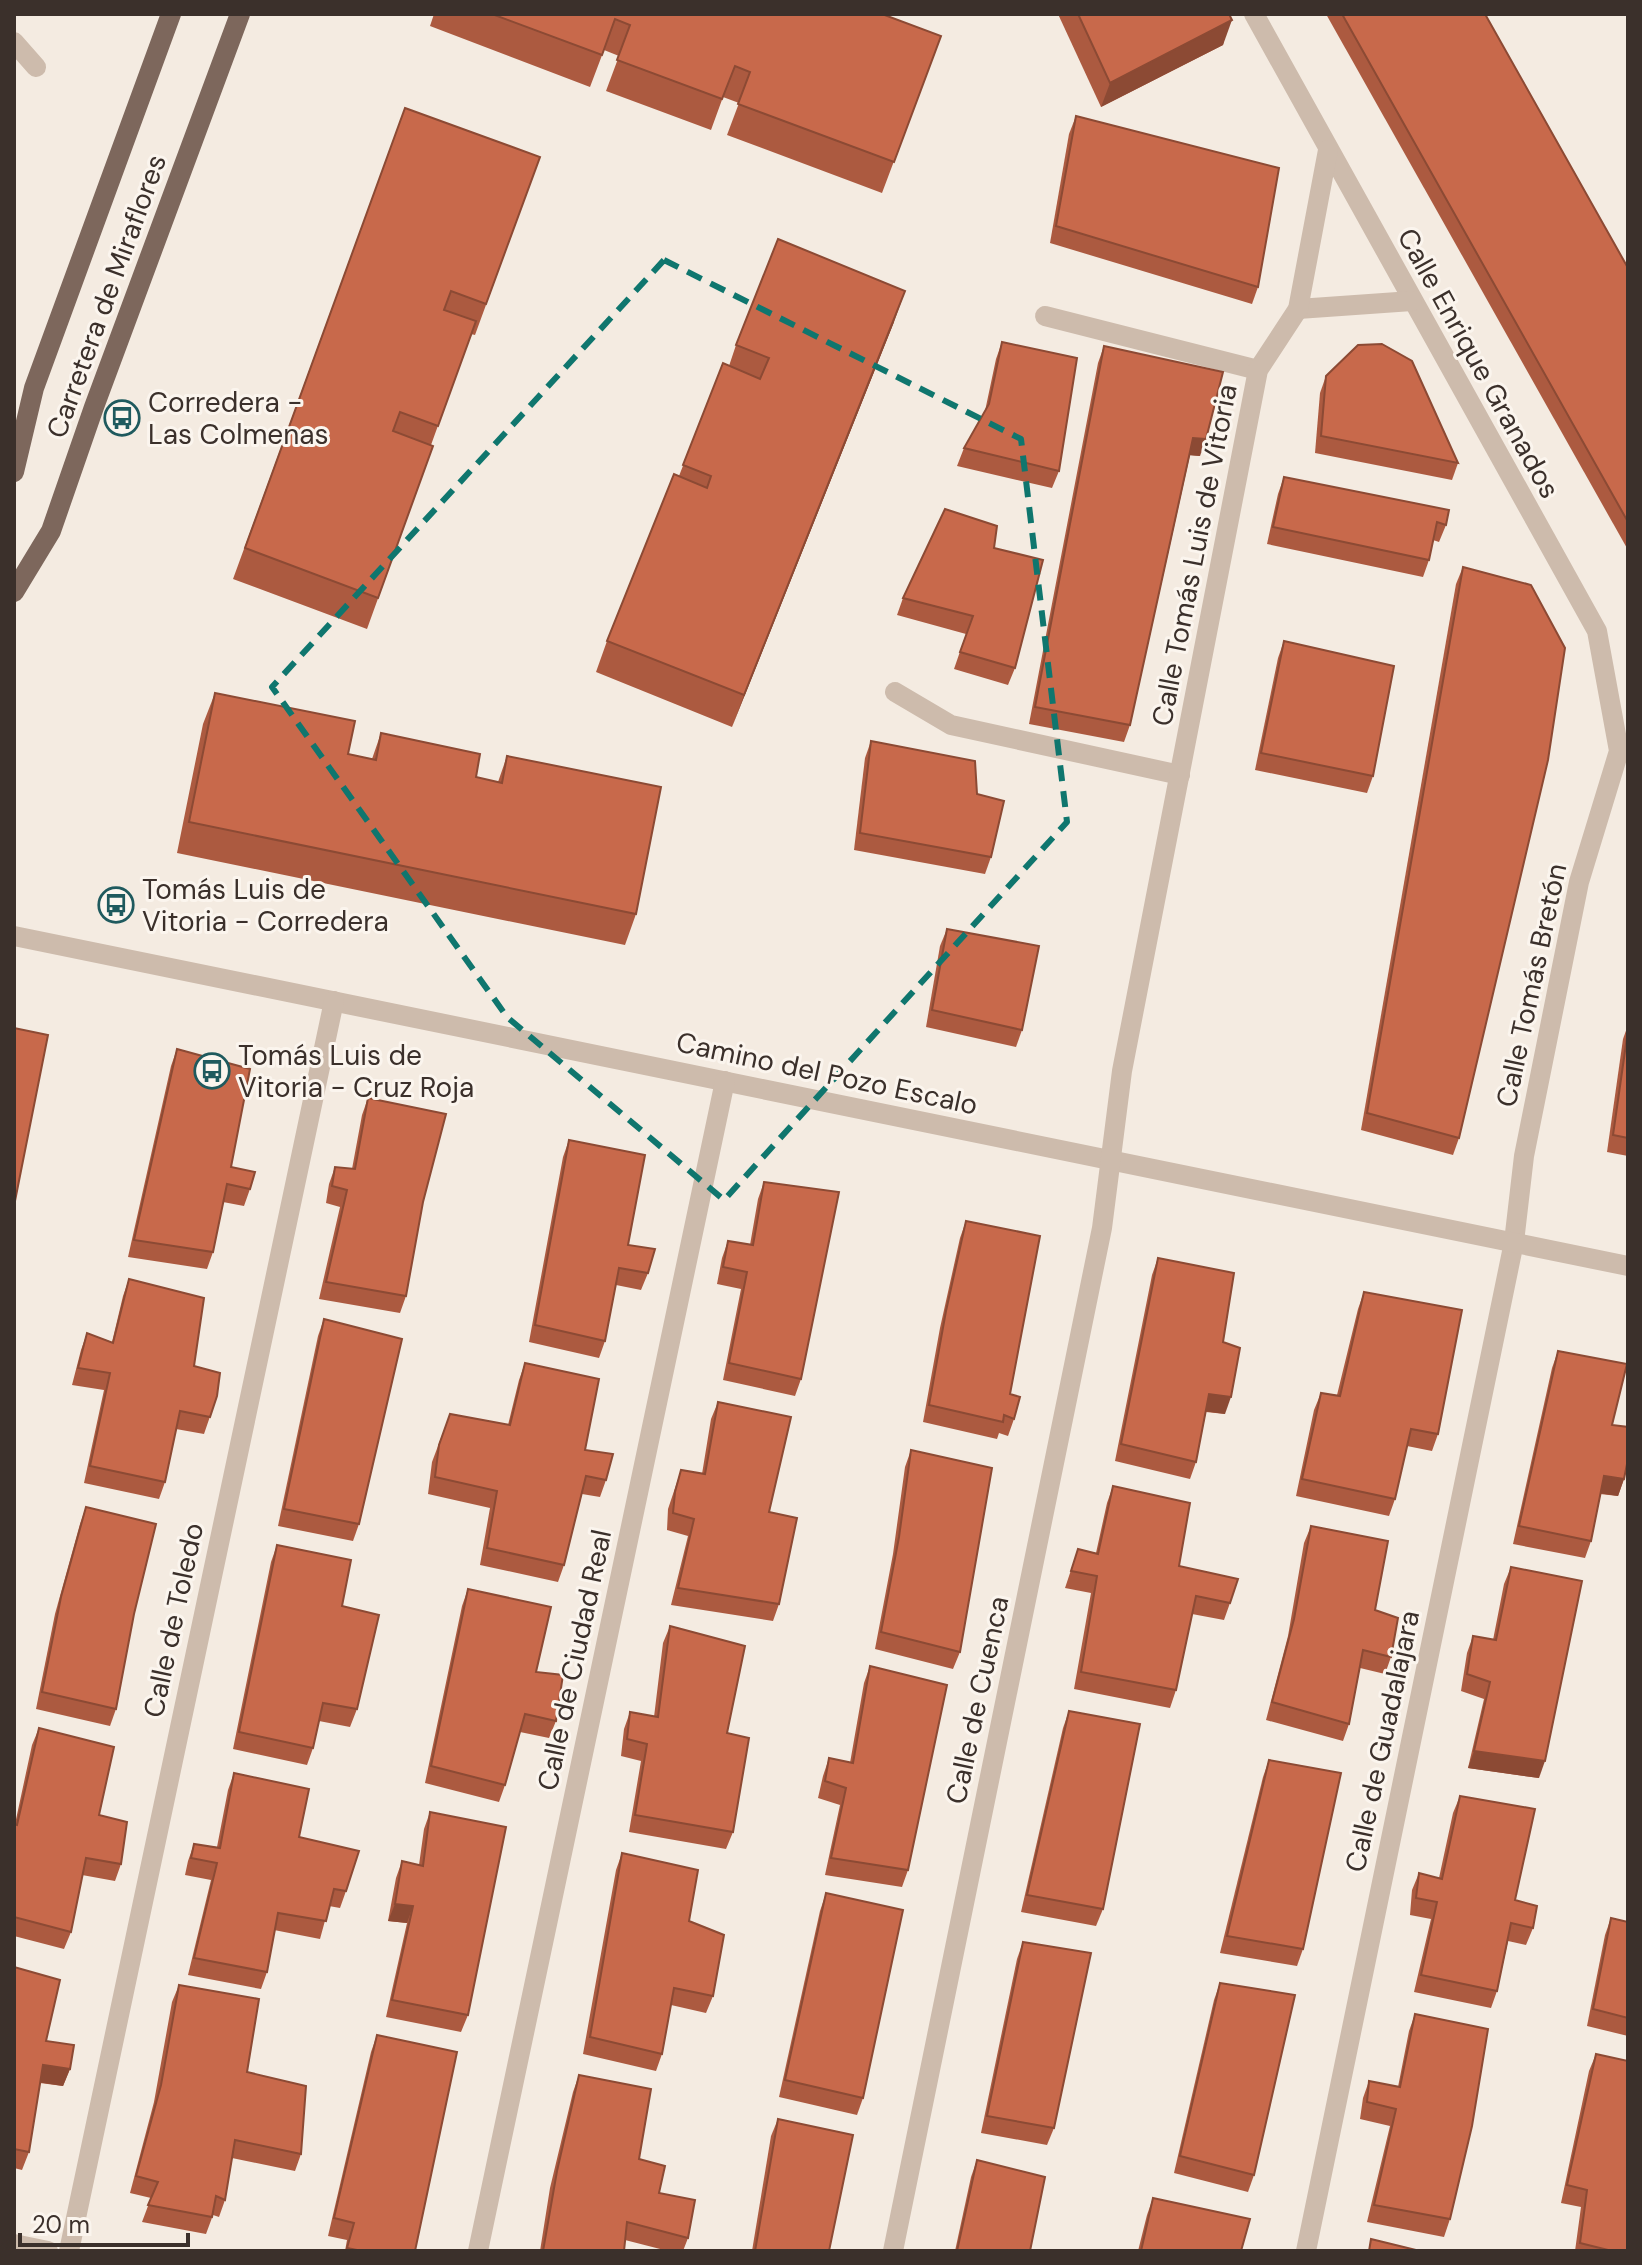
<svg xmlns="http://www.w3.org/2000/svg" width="1642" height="2265" font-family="'DM Sans',sans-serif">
<rect width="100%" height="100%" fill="#f4ebe1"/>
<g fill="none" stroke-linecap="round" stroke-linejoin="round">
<!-- minor -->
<g stroke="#cdbbac" stroke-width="20">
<polyline points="1254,14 1597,631 1619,751 1579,882 1524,1156 1514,1242 1306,2251"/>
<polyline points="14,42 36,67"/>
<polyline points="1298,309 1412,301"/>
<polyline points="1045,316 1258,370"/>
<polyline points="895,692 951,725 1180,775"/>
<polyline points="14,936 1628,1266"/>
<polyline points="14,2244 48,2251"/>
<polyline points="69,2251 334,1001"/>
<polyline points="478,2251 725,1081"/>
<polyline points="893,2251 1102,1228 1122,1071 1258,370 1298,309 1328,150"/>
</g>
<!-- major -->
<g stroke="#7d675c" stroke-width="20">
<polyline points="14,472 34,388 171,14"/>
<polyline points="14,592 51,531 94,407 240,14"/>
</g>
</g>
<!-- wall -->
<g fill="#ac5a40">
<polygon points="434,14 882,14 941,36 882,193 727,135 739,103 723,97 711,130 606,91 619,56 604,50 590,87 430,26"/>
<polygon points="1058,14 1229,14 1223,45 1101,107"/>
<polygon points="1326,14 1485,14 1628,268 1628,550"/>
<polygon points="405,108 540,157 475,335 471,334 431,445 433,446 367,629 233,579"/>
<polygon points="1076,116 1258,287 1252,304 1050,243 1069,134"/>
<polygon points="894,322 732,727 596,672 607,641 679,476 723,363 729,366 736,345"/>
<polygon points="1002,342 1059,471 1052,488 957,466 964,448 985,411 996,359"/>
<polygon points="1104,346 1200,456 1190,455 1130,725 1124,742 1029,724 1098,363"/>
<polygon points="1326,376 1458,463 1452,480 1315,453 1320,393"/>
<polygon points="1284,477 1446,525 1439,542 1433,540 1429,560 1423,577 1267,544 1278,494"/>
<polygon points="994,548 1015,668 1008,685 954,669 966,634 897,615 903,598"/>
<polygon points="1463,567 1459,1138 1453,1155 1361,1130 1456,584"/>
<polygon points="1284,641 1373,776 1367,793 1255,770 1278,658"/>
<polygon points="215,693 348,754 372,759 381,733 476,777 498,782 507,756 636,914 625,945 177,853 203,724"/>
<polygon points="871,741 977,794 991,857 985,874 854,850 865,758"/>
<polygon points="947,929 1022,1030 1016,1047 926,1027 940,946"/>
<polygon points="1628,1025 1628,1156 1607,1152 1623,1039"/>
<polygon points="177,1049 231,1167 250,1189 244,1206 223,1202 213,1252 207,1269 128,1257 171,1066"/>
<polygon points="368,1098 423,1202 406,1296 400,1313 319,1299 340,1207 326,1203 329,1184 335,1167 352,1169 362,1115"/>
<polygon points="569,1140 628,1245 648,1273 641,1290 616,1285 605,1341 599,1358 529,1342 563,1157"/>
<polygon points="764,1182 801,1379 795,1396 723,1380 741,1289 717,1284 722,1258 728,1241 750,1245 758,1199"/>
<polygon points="966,1221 1010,1394 1014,1419 1008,1436 999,1433 997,1439 923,1422 940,1328 960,1238"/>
<polygon points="1158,1258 1223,1342 1225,1414 1206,1412 1196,1462 1190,1479 1115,1461 1152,1275"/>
<polygon points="129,1279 217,1396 204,1434 176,1429 165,1482 159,1499 84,1483 104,1390 72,1385 81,1350 87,1333 112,1342 123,1296"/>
<polygon points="1364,1292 1438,1434 1432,1451 1407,1446 1395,1499 1389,1516 1296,1496 1314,1410 1321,1393 1337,1395 1358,1309"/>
<polygon points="324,1319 359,1524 353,1541 278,1526 318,1336"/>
<polygon points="1558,1351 1612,1425 1624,1479 1618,1496 1600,1494 1591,1541 1585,1558 1513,1544 1552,1368"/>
<polygon points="525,1363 606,1480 600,1497 582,1494 564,1565 558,1582 480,1565 490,1508 428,1494 432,1462 450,1414 508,1425 519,1380"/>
<polygon points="718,1402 769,1512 779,1604 773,1621 671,1605 688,1536 667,1530 668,1509 681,1470 702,1474 711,1419"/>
<polygon points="911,1450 960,1652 953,1669 875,1649 893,1554 905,1467"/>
<polygon points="1113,1486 1179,1566 1230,1603 1224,1620 1192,1614 1176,1690 1170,1708 1074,1689 1091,1593 1065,1588 1078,1549 1096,1553 1107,1503"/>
<polygon points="86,1507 134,1614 116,1709 110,1726 36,1709 55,1614 80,1524"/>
<polygon points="1311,1526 1375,1610 1391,1657 1385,1674 1360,1668 1349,1724 1343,1741 1266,1720 1288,1636 1304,1543"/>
<polygon points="277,1545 342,1606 357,1709 350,1727 319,1721 313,1748 307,1765 233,1749 271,1562"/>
<polygon points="1511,1567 1539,1778 1468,1768 1484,1699 1461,1691 1467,1653 1473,1636 1493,1640 1504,1584"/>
<polygon points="468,1589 536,1672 556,1721 549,1738 520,1732 505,1785 499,1802 425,1783 462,1606"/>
<polygon points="670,1626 727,1733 733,1832 726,1849 629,1832 641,1761 621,1756 624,1729 630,1712 654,1717 663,1643"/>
<polygon points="870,1666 908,1870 902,1887 825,1875 840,1805 818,1798 823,1776 829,1758 850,1763 864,1683"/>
<polygon points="1069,1711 1103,1909 1096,1926 1021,1912 1063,1728"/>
<polygon points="39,1728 99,1815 121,1864 115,1881 82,1875 71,1932 64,1949 14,1936 14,1824 15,1824 32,1745"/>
<polygon points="1269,1760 1303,1949 1297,1966 1220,1953 1263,1777"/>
<polygon points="234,1773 299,1837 346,1891 340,1908 329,1906 320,1939 274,1930 267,1972 261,1989 188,1975 211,1880 185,1875 188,1861 194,1844 217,1847 228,1790"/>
<polygon points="1460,1796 1515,1900 1533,1928 1526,1945 1508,1941 1497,1991 1491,2008 1414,1992 1431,1919 1410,1915 1412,1890 1419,1873 1439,1878 1453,1813"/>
<polygon points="430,1812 468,2015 461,2032 386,2017 407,1923 388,1921 396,1878 402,1861 419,1865 424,1829"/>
<polygon points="622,1853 689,1921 713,1996 706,2013 671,2005 662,2054 656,2071 583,2054 616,1870"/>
<polygon points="826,1893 863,2098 857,2115 779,2097 820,1911"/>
<polygon points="1611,1918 1628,1922 1628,2036 1587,2026 1605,1935"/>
<polygon points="1023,1942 1054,2128 1047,2145 981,2133 1017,1959"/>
<polygon points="14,1967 46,2041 70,2069 63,2086 40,2083 29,2152 22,2170 14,2168"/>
<polygon points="1220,1983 1254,2175 1248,2192 1174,2173 1214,2000"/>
<polygon points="179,1985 247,2072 301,2154 295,2171 232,2158 225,2200 219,2217 213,2215 206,2234 142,2222 151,2198 130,2193 154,2102 172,2002"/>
<polygon points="1415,2014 1450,2219 1444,2237 1367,2222 1390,2126 1360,2119 1363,2098 1369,2081 1398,2087 1409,2031"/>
<polygon points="377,2035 415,2251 345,2251 347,2240 328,2236 371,2052"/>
<polygon points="1596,2054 1628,2251 1575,2251 1581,2207 1561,2203 1589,2071"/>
<polygon points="579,2075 639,2159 659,2193 688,2238 683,2251 668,2251 625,2240 624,2251 540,2251 550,2188 573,2092"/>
<polygon points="778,2119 829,2251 752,2251 771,2136"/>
<polygon points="977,2160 1030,2251 955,2251 971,2177"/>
<polygon points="1153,2198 1241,2251 1138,2251 1147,2215"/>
</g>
<!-- shaded-wall -->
<g fill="#8c4a34">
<polygon points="1232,20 1223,45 1101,107 1110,83"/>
<polygon points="905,291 894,322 732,727 744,695"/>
<polygon points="1193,438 1206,439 1200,456 1187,455"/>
<polygon points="1209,1394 1231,1397 1225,1414 1203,1411"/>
<polygon points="1604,1476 1624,1479 1618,1496 1598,1493"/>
<polygon points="1474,1751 1545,1761 1539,1778 1468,1768"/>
<polygon points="395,1904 413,1906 407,1923 388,1921"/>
<polygon points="43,2065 70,2069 63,2086 37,2082"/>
</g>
<!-- building -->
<g fill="#c8694b" stroke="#8c4a34" stroke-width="2">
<polygon points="492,14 882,14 941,36 894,162 738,104 750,72 735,66 722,99 617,60 630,25 615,19 602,55"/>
<polygon points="1078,14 1229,14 1232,20 1110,83"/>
<polygon points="1342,14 1485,14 1628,268 1628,522"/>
<polygon points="405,108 540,157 486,304 451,291 444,310 476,321 438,426 400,412 393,431 433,446 378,598 245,548"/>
<polygon points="1076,116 1279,168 1258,287 1056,226"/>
<polygon points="778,239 905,291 744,695 607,641 674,474 707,488 711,476 683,465 723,363 760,379 769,358 736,345"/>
<polygon points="1002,342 1077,358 1059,471 964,448 989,404"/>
<polygon points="1382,344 1412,361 1458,463 1321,436 1326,376 1358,345"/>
<polygon points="1104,346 1223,372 1206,439 1193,438 1130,725 1035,707"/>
<polygon points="1284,477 1449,510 1446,525 1437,522 1429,560 1273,527"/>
<polygon points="945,509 997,526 994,548 1043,560 1015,668 960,652 973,616 903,598"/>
<polygon points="1463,567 1531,585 1565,648 1548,760 1459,1138 1367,1113"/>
<polygon points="1284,641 1394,666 1373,776 1261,753"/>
<polygon points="215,693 355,721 348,754 376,760 381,733 480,754 476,777 502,783 507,756 661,787 636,914 189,822"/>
<polygon points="871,741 975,761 977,794 1004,801 991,857 860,833"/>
<polygon points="947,929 1039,946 1022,1030 932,1010"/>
<polygon points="14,1028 48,1035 14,1206"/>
<polygon points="1628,1030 1628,1138 1613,1135"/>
<polygon points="177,1049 250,1069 231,1167 255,1172 250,1189 227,1184 213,1252 134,1240"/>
<polygon points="368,1098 446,1114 423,1202 406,1296 326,1282 347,1190 332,1186 335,1167 355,1169"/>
<polygon points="569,1140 645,1155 628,1245 655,1249 648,1273 619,1268 605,1341 535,1325"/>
<polygon points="764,1182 839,1192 801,1379 729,1363 747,1272 723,1267 728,1241 753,1245"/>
<polygon points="966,1221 1040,1236 1010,1394 1020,1397 1014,1419 1004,1415 1003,1422 929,1405 946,1311"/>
<polygon points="1158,1258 1234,1273 1223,1342 1240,1348 1231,1397 1209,1394 1196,1462 1121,1444"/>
<polygon points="129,1279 204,1298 194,1366 220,1373 217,1396 210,1417 180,1411 165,1482 90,1466 110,1373 78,1368 87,1333 113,1343"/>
<polygon points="1364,1292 1462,1310 1438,1434 1411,1429 1395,1499 1302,1479 1321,1393 1340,1396"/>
<polygon points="324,1319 402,1339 359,1524 284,1509"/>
<polygon points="1558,1351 1627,1364 1612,1425 1628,1427 1628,1459 1624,1479 1604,1476 1591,1541 1519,1526"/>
<polygon points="525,1363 599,1379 585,1450 613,1454 606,1480 586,1476 564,1565 487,1548 497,1491 435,1477 439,1445 450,1414 510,1425"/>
<polygon points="718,1402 791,1417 769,1512 797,1518 779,1604 678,1588 694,1519 673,1513 675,1492 681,1470 705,1474"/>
<polygon points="911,1450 992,1468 960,1652 881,1632 899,1537"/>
<polygon points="1113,1486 1190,1503 1179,1566 1238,1579 1230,1603 1196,1596 1176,1690 1081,1672 1097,1576 1071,1571 1078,1549 1098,1554"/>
<polygon points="86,1507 156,1524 134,1614 116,1709 42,1692 61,1597"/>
<polygon points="1311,1526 1388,1541 1375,1610 1398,1618 1391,1657 1363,1650 1349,1724 1272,1702 1294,1619"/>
<polygon points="277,1545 351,1560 342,1606 379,1615 357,1709 323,1703 313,1748 239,1732"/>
<polygon points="1511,1567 1582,1581 1545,1761 1474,1751 1490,1682 1467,1674 1473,1636 1496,1640"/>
<polygon points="468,1589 551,1607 536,1672 563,1675 556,1721 525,1714 505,1785 431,1766"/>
<polygon points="670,1626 745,1646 727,1733 749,1738 733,1832 635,1815 647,1744 627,1739 630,1712 658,1717"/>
<polygon points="870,1666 947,1685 908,1870 831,1858 846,1788 825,1781 829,1758 853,1763"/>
<polygon points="1069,1711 1140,1724 1103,1909 1027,1895"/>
<polygon points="39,1728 114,1747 99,1815 127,1822 121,1864 86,1858 71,1932 14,1917 14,1824 17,1825"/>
<polygon points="1269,1760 1341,1773 1303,1949 1227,1936"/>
<polygon points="234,1773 309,1789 299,1837 359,1851 346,1891 334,1889 326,1921 278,1913 267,1972 194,1958 217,1863 191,1858 194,1844 220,1848"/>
<polygon points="1460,1796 1535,1809 1515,1900 1537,1906 1533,1928 1511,1923 1497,1991 1421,1975 1437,1902 1416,1898 1419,1873 1442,1879"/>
<polygon points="430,1812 506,1827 468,2015 392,2000 413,1906 395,1904 402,1861 423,1866"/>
<polygon points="622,1853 698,1870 689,1921 724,1935 713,1996 674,1988 662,2054 590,2037"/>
<polygon points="826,1893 903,1910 863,2098 785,2080"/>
<polygon points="1611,1918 1628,1922 1628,2018 1593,2009"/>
<polygon points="1023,1942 1091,1953 1054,2128 987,2116"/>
<polygon points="14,1967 60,1980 46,2041 74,2045 70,2069 43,2065 29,2152 14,2149"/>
<polygon points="1220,1983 1295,1995 1254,2175 1180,2156"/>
<polygon points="179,1985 259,1999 247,2072 306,2086 301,2154 235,2140 225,2200 216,2196 212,2217 148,2205 158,2182 136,2176 161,2085"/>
<polygon points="1415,2014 1488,2029 1472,2126 1450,2219 1374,2205 1396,2109 1367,2102 1369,2081 1400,2087"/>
<polygon points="377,2035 457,2052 415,2251 362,2251 347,2248 354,2223 334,2218"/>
<polygon points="1596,2054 1628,2061 1628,2251 1612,2251 1580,2243 1587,2190 1567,2185"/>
<polygon points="579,2075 651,2089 639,2159 665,2166 659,2193 695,2200 688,2238 627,2222 624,2251 543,2251 557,2171"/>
<polygon points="778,2119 853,2135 829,2251 755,2251"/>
<polygon points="977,2160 1045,2177 1030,2251 957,2251"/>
<polygon points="1153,2198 1250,2219 1241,2251 1141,2251"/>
<polygon points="1371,2239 1420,2251 1369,2251"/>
</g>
<!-- marked area -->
<path fill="none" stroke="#0f766e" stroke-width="6" stroke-dasharray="16 10" stroke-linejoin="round" d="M 664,260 L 1021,439 L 1067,822 L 724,1200 L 507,1017 L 272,687 Z"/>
<!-- icons -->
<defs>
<symbol id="bus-ring" viewBox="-11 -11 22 22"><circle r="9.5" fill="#fbf5ee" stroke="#1f5a5e" stroke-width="1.5"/><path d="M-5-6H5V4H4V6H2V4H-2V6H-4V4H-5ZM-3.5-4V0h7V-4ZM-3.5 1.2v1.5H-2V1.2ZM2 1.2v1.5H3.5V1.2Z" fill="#1f5a5e"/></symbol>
</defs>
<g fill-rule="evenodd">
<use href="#bus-ring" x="102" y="398" width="40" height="40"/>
<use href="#bus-ring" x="96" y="885" width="40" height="40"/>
<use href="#bus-ring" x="192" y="1051" width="40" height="40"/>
</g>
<g text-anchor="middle" stroke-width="6" stroke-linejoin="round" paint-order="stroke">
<!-- street labels -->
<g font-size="28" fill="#3b302b" stroke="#fbf5ee">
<text transform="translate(106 296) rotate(-70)" y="10">Carretera de Miraflores</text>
<text transform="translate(1479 363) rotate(61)" y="10">Calle Enrique Granados</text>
<text transform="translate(1194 555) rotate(-79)" y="10">Calle Tomás Luis de Vitoria</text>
<text transform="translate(1531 985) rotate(-78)" y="10">Calle Tomás Bretón</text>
<text transform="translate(827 1073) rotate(12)" y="10">Camino del Pozo Escalo</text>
<text transform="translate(173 1620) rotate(-78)" y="10">Calle de Toledo</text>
<text transform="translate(574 1660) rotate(-78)" y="10">Calle de Ciudad Real</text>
<text transform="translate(977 1700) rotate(-78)" y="10">Calle de Cuenca</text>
<text transform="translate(1382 1741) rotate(-78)" y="10">Calle de Guadalajara</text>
</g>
<!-- poi labels -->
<g font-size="28" fill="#3b302b" stroke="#fbf5ee" text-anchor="start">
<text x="148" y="412">Corredera -<tspan x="148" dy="32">Las Colmenas</tspan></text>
<text x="142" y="899">Tomás Luis de<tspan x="142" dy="32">Vitoria - Corredera</tspan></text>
<text x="238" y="1065">Tomás Luis de<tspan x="238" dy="32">Vitoria - Cruz Roja</tspan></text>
</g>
</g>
<!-- border -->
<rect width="1642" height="2265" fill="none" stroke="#3b302b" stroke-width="32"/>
<!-- scale -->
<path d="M20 2233v12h168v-12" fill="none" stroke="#3b302b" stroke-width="4"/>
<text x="32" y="2233" font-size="24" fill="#3b302b" stroke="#fbf5ee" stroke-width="6" paint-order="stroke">20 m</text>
</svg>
